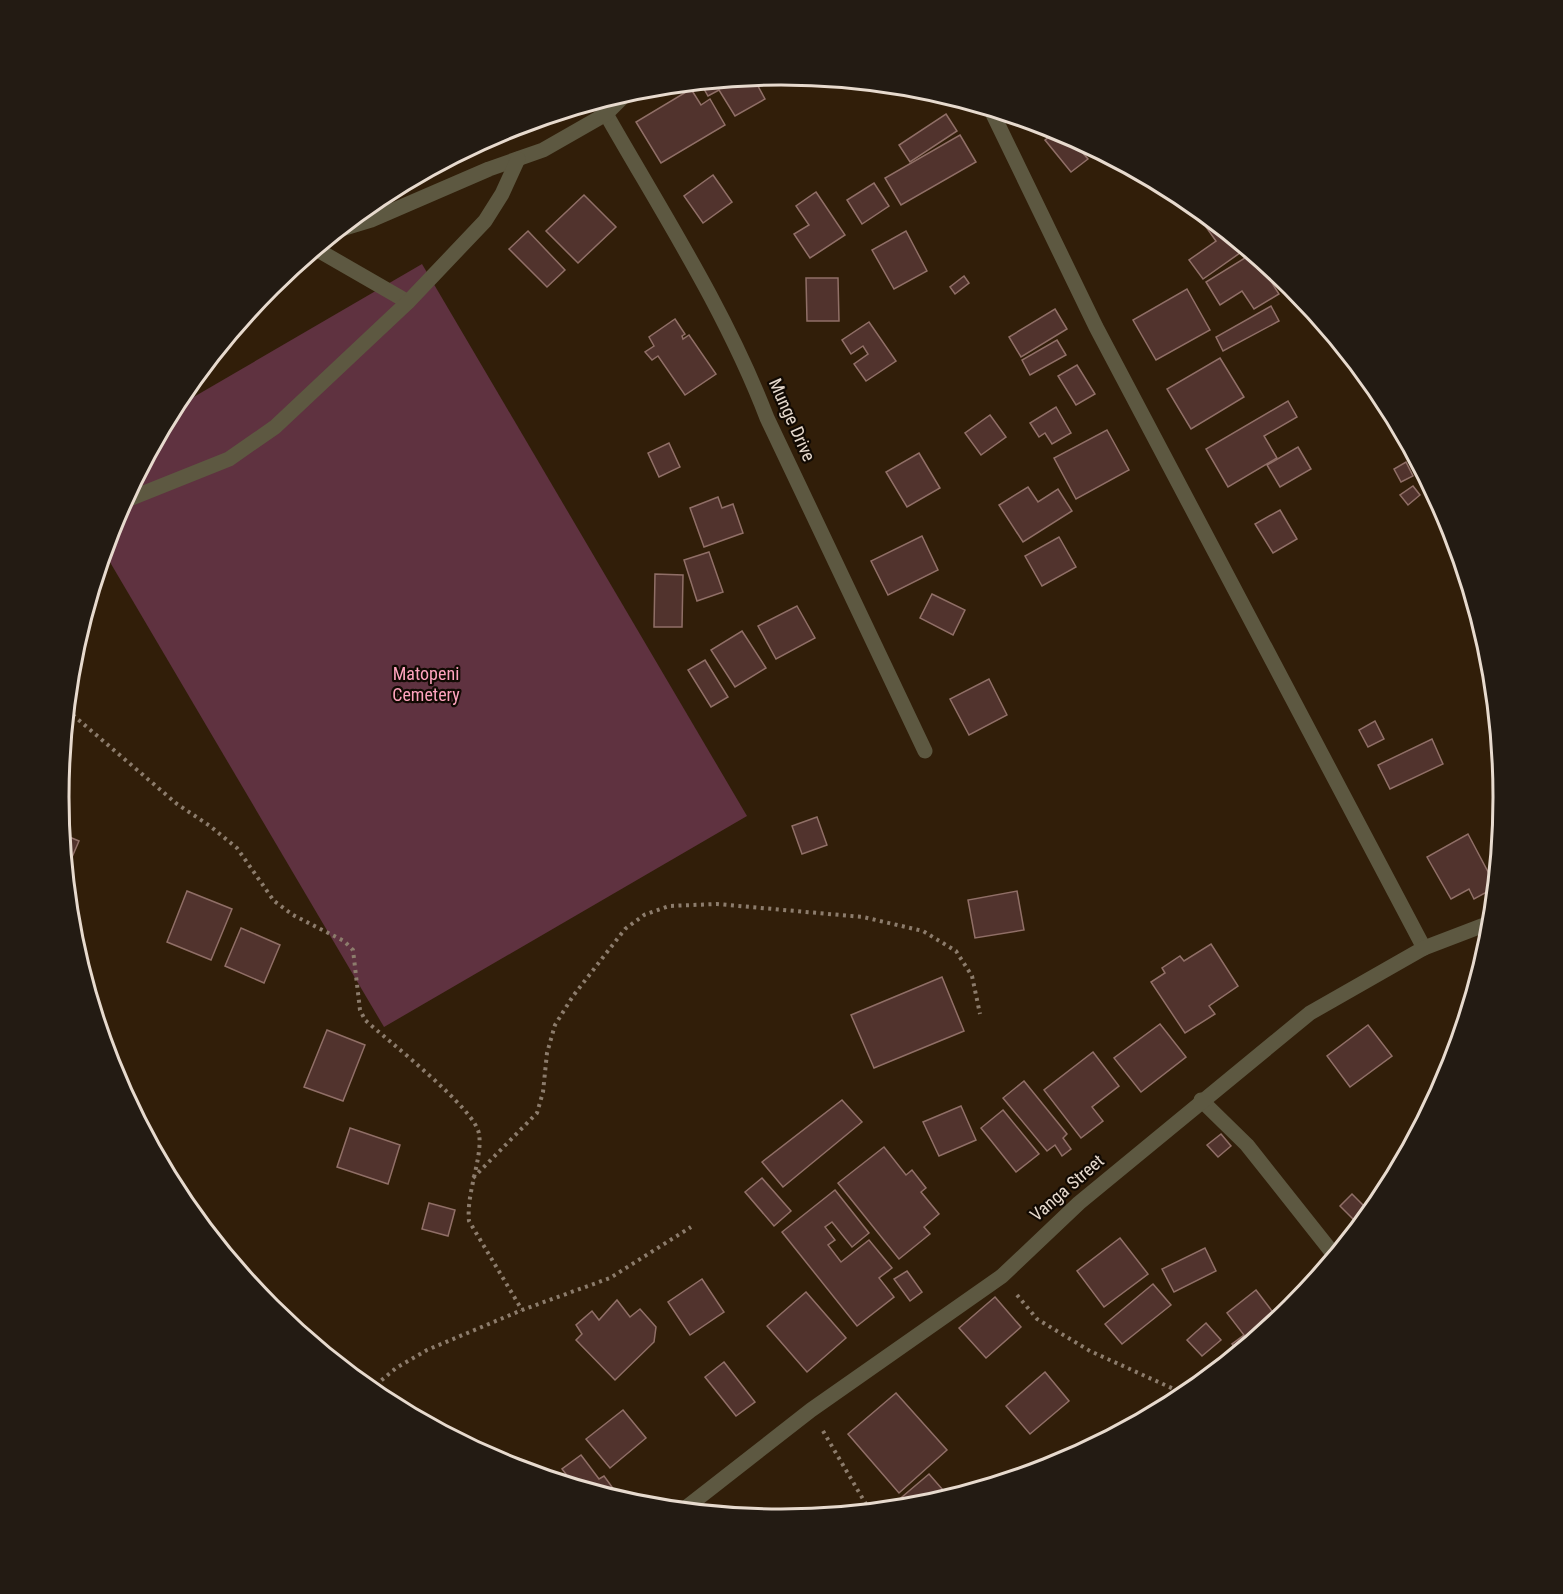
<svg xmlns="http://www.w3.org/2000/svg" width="1563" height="1594" font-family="'Roboto Condensed',sans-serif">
<rect width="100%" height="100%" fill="#311e09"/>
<!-- green -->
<polygon fill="#5f3240" points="422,264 747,816 384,1027 104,552 114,520 173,409"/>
<!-- building -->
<g fill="#51332d" stroke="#906f67" stroke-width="1.5">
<polygon points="753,77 765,99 735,116 719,90 708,96 700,82"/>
<polygon points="691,89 701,105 710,99 725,125 661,163 636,122"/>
<polygon points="946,114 957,131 910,162 899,145"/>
<polygon points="1059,129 1088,145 1081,151 1088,159 1071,172 1045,140"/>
<polygon points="960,135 976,162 901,205 885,178"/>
<polygon points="713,175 732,202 703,223 684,196"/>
<polygon points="874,183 889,206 862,224 847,200"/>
<polygon points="816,192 845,235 810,258 794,234 809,225 796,206"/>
<polygon points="1180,194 1183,196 1196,206 1189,210"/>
<polygon points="584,195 616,227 578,263 546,231"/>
<polygon points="1214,221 1247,248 1203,279 1189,260 1216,241 1206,227"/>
<polygon points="528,231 565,270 547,287 509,249"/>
<polygon points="906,231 927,271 894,289 872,250"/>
<polygon points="1253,253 1279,294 1254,309 1242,291 1220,305 1206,282"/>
<polygon points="964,276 969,283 955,294 950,287"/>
<polygon points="806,278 838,278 839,321 807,321"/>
<polygon points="1187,289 1210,330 1156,360 1133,320"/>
<polygon points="1271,306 1279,321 1223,351 1216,337"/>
<polygon points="1055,309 1067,329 1021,357 1009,337"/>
<polygon points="675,319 685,334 682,336 683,339 689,335 716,374 685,395 658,356 652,360 645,352 654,346 649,337"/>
<polygon points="869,322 896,361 866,381 854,364 868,354 863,346 851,354 842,340"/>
<polygon points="238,325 243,330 221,353 218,350"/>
<polygon points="1057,340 1066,355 1030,375 1022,360"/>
<polygon points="1220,358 1244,397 1191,429 1167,389"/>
<polygon points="1077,365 1095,394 1076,405 1058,376"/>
<polygon points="1288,401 1297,417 1264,436 1277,458 1228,487 1206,449"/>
<polygon points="1056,407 1071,433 1052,444 1045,433 1039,437 1030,423"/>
<polygon points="990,415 1006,437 981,455 965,433"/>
<polygon points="1107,430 1129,470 1076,499 1054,458"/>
<polygon points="669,443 680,467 659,477 648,453"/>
<polygon points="1298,447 1311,469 1280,487 1267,465"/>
<polygon points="919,453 940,488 907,507 886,472"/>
<polygon points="1406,462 1413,476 1401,482 1394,469"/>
<polygon points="1413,486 1420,495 1408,505 1400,495"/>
<polygon points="1028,487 1038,502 1058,489 1072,511 1023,542 999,505"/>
<polygon points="718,497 722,508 733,504 743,533 704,547 690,508"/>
<polygon points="1280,510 1297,539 1273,553 1255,524"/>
<polygon points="922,536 938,570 888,595 871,561"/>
<polygon points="1059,537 1076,567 1042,586 1025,556"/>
<polygon points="709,552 723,592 697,601 684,560"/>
<polygon points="655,574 683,575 682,627 654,627"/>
<polygon points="932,594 965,610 953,635 920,618"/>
<polygon points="797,606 815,638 776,659 758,626"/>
<polygon points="742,631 766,668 735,687 711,650"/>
<polygon points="705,660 728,697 711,707 688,670"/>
<polygon points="989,679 1007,715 969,735 950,699"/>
<polygon points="1375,721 1384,739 1368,747 1359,730"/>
<polygon points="1432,739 1443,764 1390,789 1378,765"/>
<polygon points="817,817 827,845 802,854 792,826"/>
<polygon points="62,834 79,841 66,871"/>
<polygon points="1468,834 1496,887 1474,899 1469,889 1451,899 1427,857"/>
<polygon points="187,891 232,909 211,960 167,942"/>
<polygon points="1017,891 1024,930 975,938 968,900"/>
<polygon points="241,928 280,945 264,983 225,966"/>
<polygon points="1211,944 1238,986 1209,1006 1215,1014 1185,1033 1151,982 1165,973 1162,968 1180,956 1184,961"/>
<polygon points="942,977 964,1031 874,1068 851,1015"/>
<polygon points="1160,1024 1186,1057 1141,1092 1114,1058"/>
<polygon points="1368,1025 1392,1056 1350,1087 1327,1056"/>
<polygon points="327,1030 365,1045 343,1101 304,1087"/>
<polygon points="1093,1052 1119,1086 1092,1107 1103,1121 1081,1138 1044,1090"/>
<polygon points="1024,1081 1067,1134 1063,1138 1071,1149 1062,1156 1055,1145 1047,1151 1003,1098"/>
<polygon points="842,1100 862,1122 783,1187 762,1162"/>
<polygon points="961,1106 976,1140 939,1156 923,1122"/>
<polygon points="1003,1110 1039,1154 1016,1172 981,1128"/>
<polygon points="350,1128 400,1145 388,1184 337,1167"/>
<polygon points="1221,1134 1231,1146 1218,1157 1207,1145"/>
<polygon points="884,1147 906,1175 912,1170 926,1188 921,1192 939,1214 924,1227 930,1234 899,1259 838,1183"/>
<polygon points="762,1178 791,1211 774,1226 745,1192"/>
<polygon points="835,1190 869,1233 852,1247 832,1222 825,1227 835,1240 828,1245 841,1262 869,1240 892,1268 879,1278 894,1297 857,1326 782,1232"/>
<polygon points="1352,1194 1371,1213 1360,1226 1340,1206"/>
<polygon points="429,1203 455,1210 448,1236 422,1229"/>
<polygon points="1120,1238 1148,1274 1104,1307 1077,1271"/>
<polygon points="1205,1248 1216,1271 1174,1292 1162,1269"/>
<polygon points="907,1271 922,1292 910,1301 894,1279"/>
<polygon points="702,1279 724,1312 690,1335 668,1302"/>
<polygon points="1153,1284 1171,1305 1122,1344 1105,1324"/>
<polygon points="1256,1290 1275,1315 1254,1331 1258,1336 1239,1353 1232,1344 1244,1335 1227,1313"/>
<polygon points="806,1292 846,1338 807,1372 767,1326"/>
<polygon points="995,1297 1021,1327 986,1358 959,1328"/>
<polygon points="617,1300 630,1317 640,1309 656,1327 654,1342 615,1380 576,1340 582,1334 576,1325 592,1311 599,1320"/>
<polygon points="1206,1323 1221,1340 1202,1356 1187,1340"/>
<polygon points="724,1362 755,1402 736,1416 705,1377"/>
<polygon points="1045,1372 1069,1401 1030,1434 1006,1406"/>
<polygon points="896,1393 947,1450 899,1493 848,1434"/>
<polygon points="623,1410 646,1438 610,1468 586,1439"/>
<polygon points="581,1455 599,1479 604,1476 615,1491 608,1496 557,1481 566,1474 562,1469"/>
<polygon points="929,1474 950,1498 922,1506 890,1509 889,1508"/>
</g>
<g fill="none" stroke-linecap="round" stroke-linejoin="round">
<!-- path -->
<g stroke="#8c7c6c" stroke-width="4" stroke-dasharray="3 4.5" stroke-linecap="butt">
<path d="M 67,710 L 177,804 L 210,826 L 237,848 L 274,901 L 293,915 L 344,941 L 353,950 L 360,1010 L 365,1020 C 387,1040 476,1109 479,1134 C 483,1157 466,1193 469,1221 L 522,1310"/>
<polyline points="473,1178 537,1113 543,1092 547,1053 555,1025 573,996 625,929 644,915 669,906 717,904 863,917 923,931 956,951 972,976 980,1014"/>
<polyline points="1017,1295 1037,1319 1090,1351 1187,1395"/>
<polyline points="370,1390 396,1368 427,1350 522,1310 610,1278 691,1227"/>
<polyline points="823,1431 870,1511"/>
</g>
<!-- minor -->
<g stroke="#5d5841" stroke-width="15">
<polyline points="990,108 1096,327 1424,948"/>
<path d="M 606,114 C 663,214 726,311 767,418 L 925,751"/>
<polyline points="338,230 371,220 489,169 543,150 606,114 629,91"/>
<polyline points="316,249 408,302"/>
<polyline points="124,501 229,459 275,427 408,302 485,221 502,194 518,159"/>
<polyline points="1201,1100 1247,1145 1335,1256"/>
<polyline points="683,1510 811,1410 1002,1276 1079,1203 1310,1013 1424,948 1492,922"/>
</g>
</g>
<g text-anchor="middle" stroke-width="4.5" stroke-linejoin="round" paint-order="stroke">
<!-- street labels -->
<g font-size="18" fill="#e7dace" stroke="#120a03">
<text transform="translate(792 420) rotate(66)" y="6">Munge Drive</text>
<text transform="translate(1067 1188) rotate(-41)" y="6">Vanga Street</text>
</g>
<!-- park labels -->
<g font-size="18" fill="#ffa4be" stroke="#120a03">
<text x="426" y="680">Matopeni<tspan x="426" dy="21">Cemetery</tspan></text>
</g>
</g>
<!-- crop -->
<path d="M0 0H1563V1594H0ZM69 797a712 712 0 1 1 1424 0a712 712 0 1 1-1424 0Z" fill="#231b13" fill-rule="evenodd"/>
<path fill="none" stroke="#e7dace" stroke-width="3" d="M69 797a712 712 0 1 1 1424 0a712 712 0 1 1-1424 0Z"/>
</svg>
